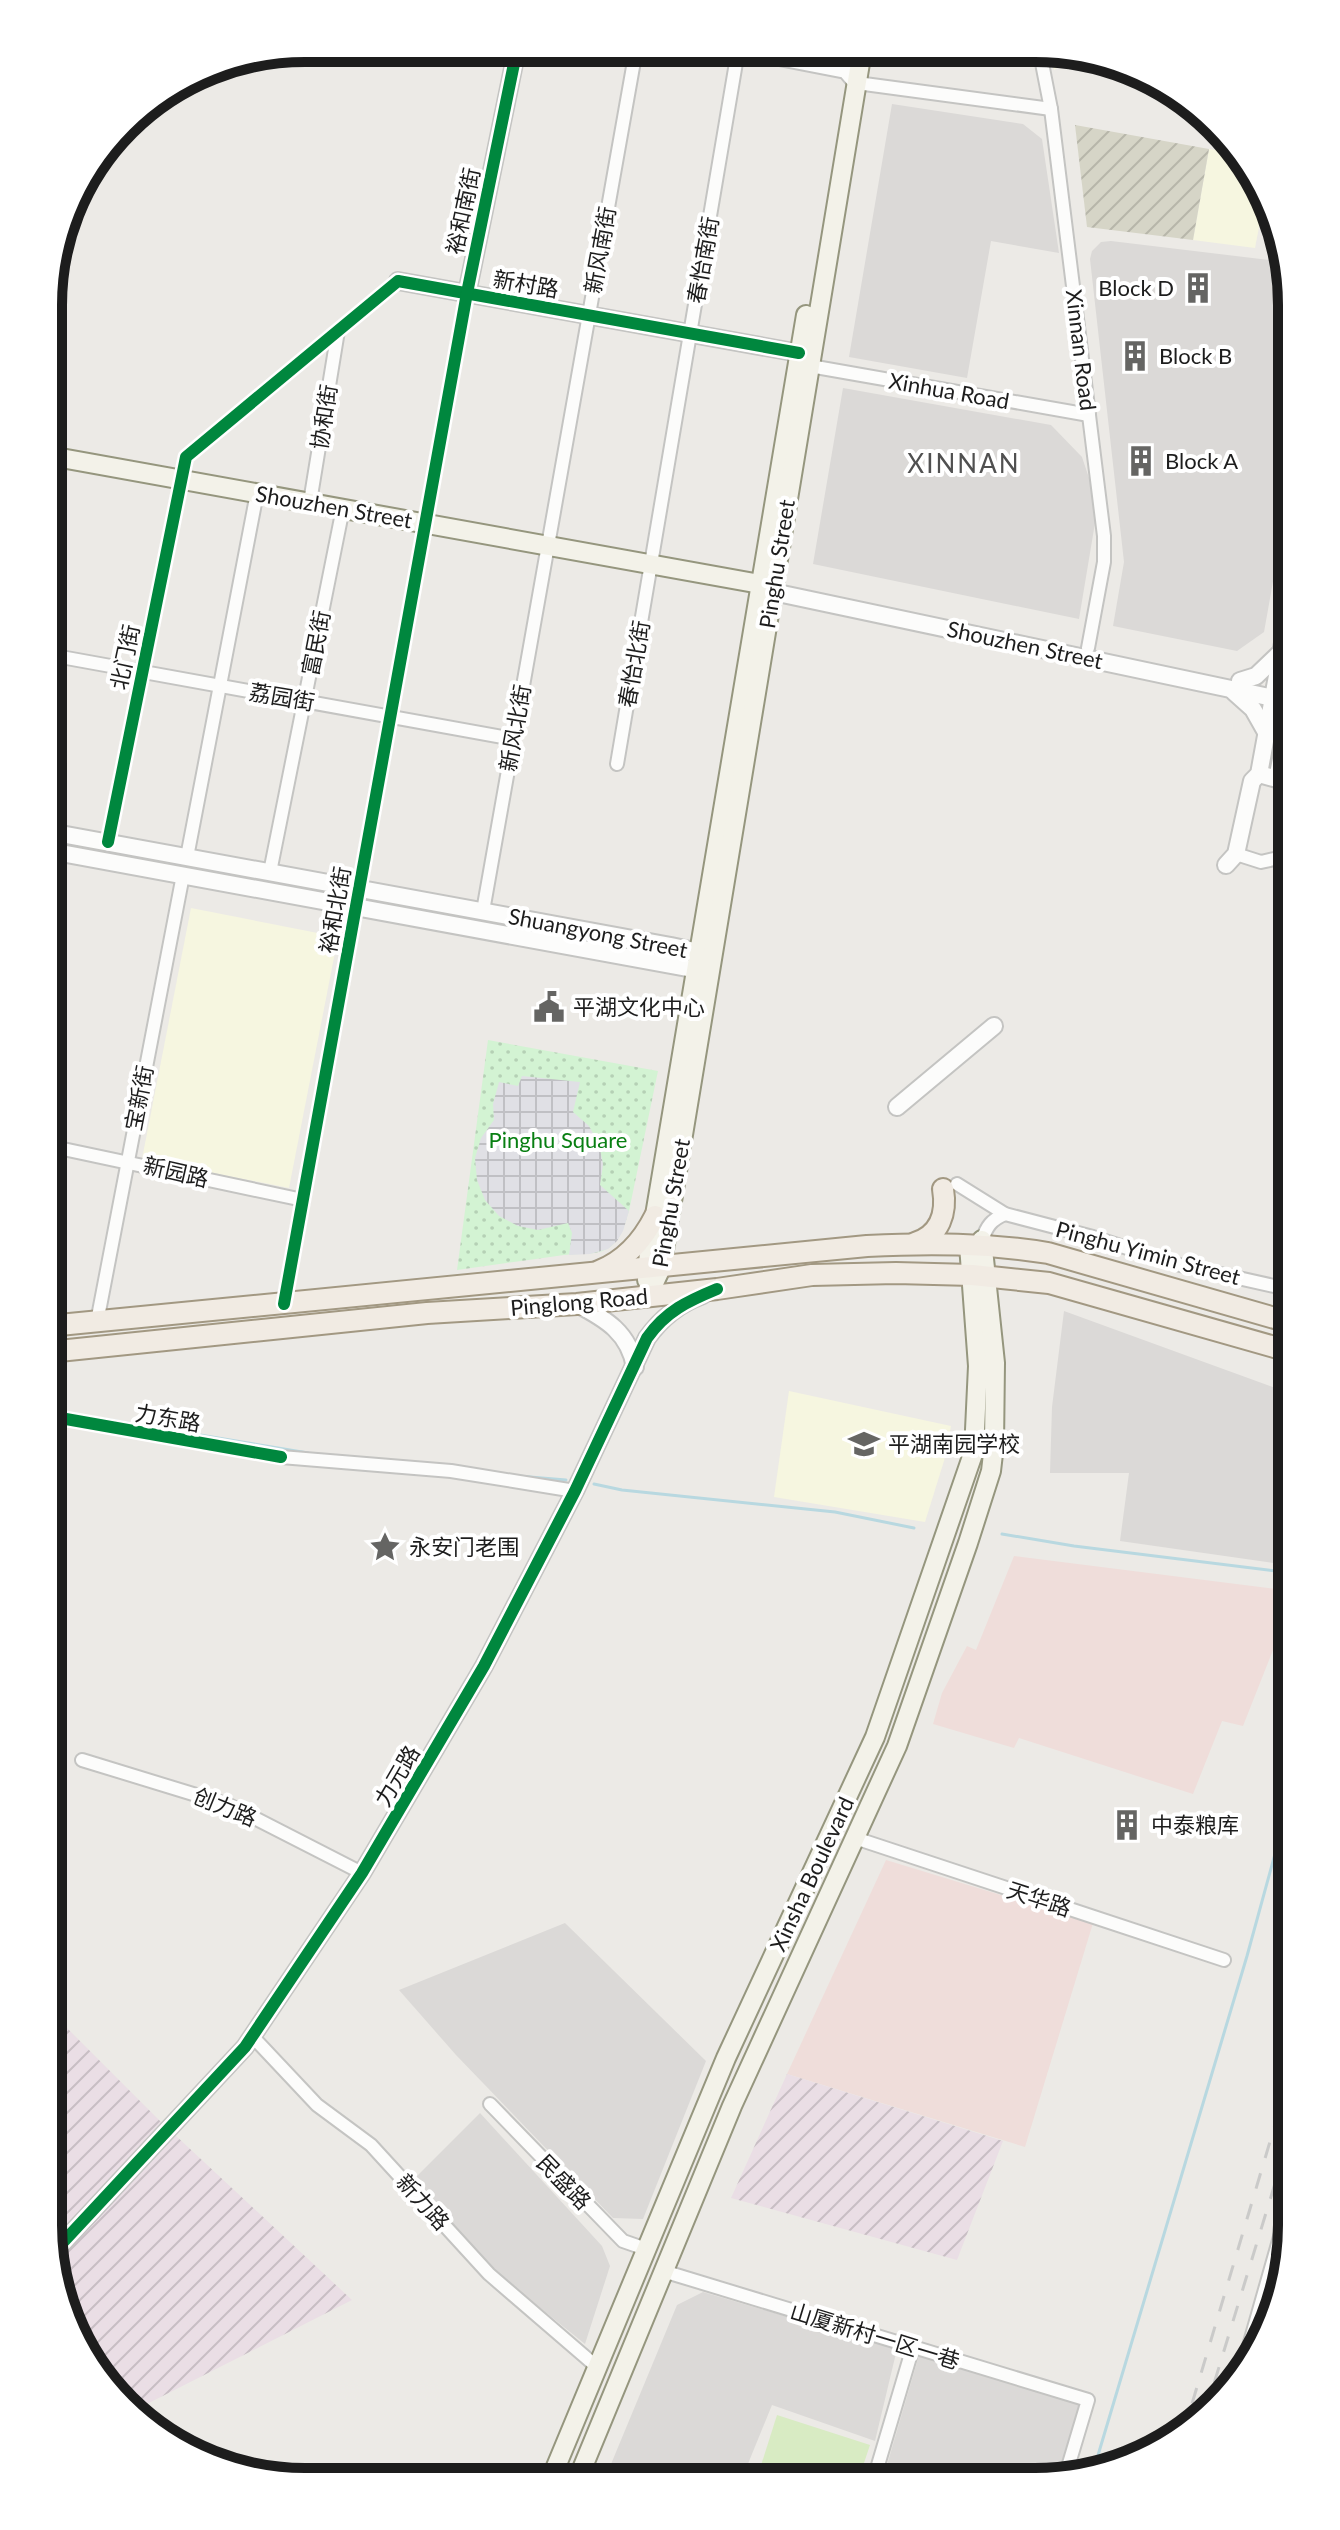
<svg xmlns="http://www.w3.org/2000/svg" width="1340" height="2530" font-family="Lato,'Noto Sans SC',sans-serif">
<defs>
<pattern id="industrial-furrows" width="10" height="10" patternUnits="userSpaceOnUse" patternTransform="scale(2)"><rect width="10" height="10" fill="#eadee5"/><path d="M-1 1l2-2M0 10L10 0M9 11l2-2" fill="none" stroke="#c8bec4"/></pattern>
<pattern id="construction-furrows" width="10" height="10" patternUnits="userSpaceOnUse" patternTransform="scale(2)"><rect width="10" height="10" fill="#d6d5c7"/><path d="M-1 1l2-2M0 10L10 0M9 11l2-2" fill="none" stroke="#b7b6aa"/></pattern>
<pattern id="park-dots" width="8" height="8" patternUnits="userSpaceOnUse" patternTransform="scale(2)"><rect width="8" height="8" fill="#d3f3d3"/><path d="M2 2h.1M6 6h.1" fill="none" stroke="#b5d0b5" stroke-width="1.8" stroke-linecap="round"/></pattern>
<pattern id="plaza-grid" width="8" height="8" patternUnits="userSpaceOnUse" patternTransform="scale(2)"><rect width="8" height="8" fill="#e0e0e5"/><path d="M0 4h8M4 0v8" fill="none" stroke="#c0c0c4"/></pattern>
</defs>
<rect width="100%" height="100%" fill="#eceae6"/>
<!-- residential -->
<g fill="#dbd9d7">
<polygon points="892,104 1023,124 1042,139 1059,253 991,241 967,378 849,357"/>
<polygon points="1277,220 1292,305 1292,475 1264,632 1237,651 1113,626 1124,562 1090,259 1092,251 1101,242 1111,241 1269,260"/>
<polygon points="843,388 1051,425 1082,457 1098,505 1079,619 813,564"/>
<polygon points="1064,1311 1292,1394 1292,1514 1287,1565 1120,1541 1129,1473 1050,1473 1052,1407"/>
<polygon points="565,1923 706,2061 643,2219 613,2218 456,2055 399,1990"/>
<polygon points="480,2113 602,2246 610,2266 585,2344 498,2274 413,2180"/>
<polygon points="703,2292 897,2349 875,2441 772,2405 741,2481 604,2481 677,2305"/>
<polygon points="920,2352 1081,2400 1058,2478 1035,2482 882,2482"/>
</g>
<!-- commercial -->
<g fill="#efddda">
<polygon points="1014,1556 1292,1591 1292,1602 1243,1726 1222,1721 1193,1794 1019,1738 1014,1748 933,1724 942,1693 967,1646 976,1650"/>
<polygon points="886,1860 1093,1923 1025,2147 787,2074"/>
</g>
<!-- industrial -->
<g fill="url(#industrial-furrows)">
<polygon points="55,2016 159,2120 352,2300 131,2412 62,2307 48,2225 48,2019"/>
<polygon points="787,2074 1003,2141 957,2260 731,2198"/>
</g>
<!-- education -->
<g fill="#f6f6e0">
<polygon points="1050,53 1079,53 1054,70"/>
<polygon points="1209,149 1231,152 1264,201 1255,248 1193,240"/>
<polygon points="191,908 338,937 289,1188 142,1159"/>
<polygon points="789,1391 951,1426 944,1461 925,1522 774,1497"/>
</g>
<!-- construction -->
<polygon fill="url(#construction-furrows)" points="1075,125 1209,149 1193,240 1087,227"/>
<!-- grass -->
<polygon fill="#d8ebc3" points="777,2415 870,2445 858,2481 756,2481"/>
<!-- park -->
<path fill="url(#park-dots)" d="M 488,1040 L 658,1071 L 629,1211 C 624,1226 621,1241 607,1249 C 594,1256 578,1253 564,1255 C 528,1260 493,1265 457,1270 Z"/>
<!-- plaza -->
<polygon fill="url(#plaza-grid)" points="522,1076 580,1082 573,1112 589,1126 599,1144 603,1164 600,1185 629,1211 623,1231 617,1241 608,1249 590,1254 569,1255 572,1233 568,1223 538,1230 518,1226 499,1216 485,1200 477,1180 475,1158 481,1138 494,1120 493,1104 499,1082 518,1086"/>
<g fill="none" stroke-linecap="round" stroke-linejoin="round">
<!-- stream -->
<g stroke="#b8d8e0" stroke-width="3">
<polyline points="49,1410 308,1453"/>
<polyline points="518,1476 566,1480"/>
<polyline points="594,1484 622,1490 835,1512 914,1528"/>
<polyline points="1002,1534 1074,1546 1292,1573"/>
<polyline points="1093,2472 1247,1956 1292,1792"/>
</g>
<defs>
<g id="minor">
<polyline points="1040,53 1051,109 1104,536 1104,562 1088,648"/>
<polyline points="857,83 1051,109"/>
<polyline points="810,366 1089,415"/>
<polyline points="310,502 338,331"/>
<polyline points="50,655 513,739"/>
<polyline points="617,764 738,51"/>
<polyline points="108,842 186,457 398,281"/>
<polyline points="1236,854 1261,862 1292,855"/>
<polyline points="187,857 257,493"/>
<polyline points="270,872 343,508"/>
<polyline points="483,911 636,50"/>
<polyline points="49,1146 303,1200"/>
<polyline points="957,1184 1005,1214 1093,1237 1180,1265 1292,1290"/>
<path d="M 982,1240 C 987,1226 991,1220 1005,1214"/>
<polyline points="284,1304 467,293"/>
<polyline points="97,1322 183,875"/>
<polyline points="281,1457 451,1471 575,1491"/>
<polyline points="82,1760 229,1805 362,1873"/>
<polyline points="855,1838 1224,1960"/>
<polyline points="48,1852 58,1851"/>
<polyline points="252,2036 317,2105 371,2145 489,2274 597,2367"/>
<polyline points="490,2104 623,2241 646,2249"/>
<polyline points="663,2271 1088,2400 1065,2477"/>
<polyline points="1239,2381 1291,2198"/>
<polyline points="873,2482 913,2347"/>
</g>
<g id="tertiary">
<polyline points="749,51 846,70 857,83"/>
<polyline points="398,281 799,353"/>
<polyline points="467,293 517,49"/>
<polyline points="762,585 773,592 1292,702"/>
<polyline points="1240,681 1256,676 1279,654"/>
<polyline points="1234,692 1253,709 1266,732"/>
<polyline points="1259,774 1277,779 1292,704"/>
<polyline points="50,832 671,946 699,952 704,960"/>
<polyline points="50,851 709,972"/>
<polyline points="1226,865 1236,854 1252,781 1259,774 1292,594"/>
<polyline points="897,1107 994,1026"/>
<path d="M 577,1304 C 606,1319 629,1333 635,1367"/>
<path d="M 53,2253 L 245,2047 L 362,1873 L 484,1666 L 575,1491 L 647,1338 C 662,1317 679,1304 703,1295"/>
</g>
<g id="secondary">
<polyline points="50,456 760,584"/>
<polyline points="647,1280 649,1251 806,315"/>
<polyline points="648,1296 661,1268 862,51"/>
<polyline points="550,2481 726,2058 875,1737 974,1451 978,1366 969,1245"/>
<polyline points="577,2481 732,2106 897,1746 968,1543 991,1471 994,1445 995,1363 982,1240"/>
</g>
<g id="primary">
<path d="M 915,1243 C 940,1235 947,1213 943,1189"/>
<path d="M 599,1271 C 624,1261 643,1240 655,1216"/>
<path d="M 49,1326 L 867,1246 C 928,1243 987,1243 1048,1253 L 1292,1323"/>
<polyline points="49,1352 427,1313 577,1304 717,1289 812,1275 896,1273 972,1275 1049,1283 1292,1352"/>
</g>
</defs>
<!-- minor casing -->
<use href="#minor" stroke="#c4c4c2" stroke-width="16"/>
<!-- tertiary casing -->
<use href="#tertiary" stroke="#c4c4c2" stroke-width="20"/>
<!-- secondary casing -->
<use href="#secondary" stroke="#95967e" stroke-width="22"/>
<!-- primary casing -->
<use href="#primary" stroke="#a29882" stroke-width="24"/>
<!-- minor -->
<use href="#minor" stroke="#fcfcfb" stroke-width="12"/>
<!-- tertiary -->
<use href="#tertiary" stroke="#fcfcfb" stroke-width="16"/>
<!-- secondary -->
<use href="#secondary" stroke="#f3f2e9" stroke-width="18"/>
<!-- primary -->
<use href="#primary" stroke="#f1ebe3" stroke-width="20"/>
<!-- rail -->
<g stroke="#cacac9" stroke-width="3" stroke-dasharray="16 16" stroke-linecap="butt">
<polyline points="1205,2413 1291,2131"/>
<polyline points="1183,2434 1291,2071"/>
</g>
<defs>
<g id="cycleway">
<polyline points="108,842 186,457 398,281 799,353"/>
<polyline points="284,1304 467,293 517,49"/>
<polyline points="49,1416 281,1457"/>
<path d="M 53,2253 L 245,2047 L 362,1873 L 484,1666 L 575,1491 L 647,1338 C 666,1311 688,1301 717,1289"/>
</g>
</defs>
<!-- cycleway casing -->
<use href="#cycleway" stroke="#fff" stroke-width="17"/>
<!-- cycleway -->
<use href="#cycleway" stroke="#00873e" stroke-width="12"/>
</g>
<!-- icons -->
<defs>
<symbol id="building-bare" viewBox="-9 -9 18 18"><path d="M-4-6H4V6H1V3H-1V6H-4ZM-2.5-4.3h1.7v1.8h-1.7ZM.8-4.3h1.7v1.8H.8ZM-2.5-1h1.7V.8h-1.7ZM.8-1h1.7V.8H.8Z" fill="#656563" stroke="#fff" stroke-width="2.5" paint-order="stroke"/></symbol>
<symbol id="civic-bare" viewBox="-9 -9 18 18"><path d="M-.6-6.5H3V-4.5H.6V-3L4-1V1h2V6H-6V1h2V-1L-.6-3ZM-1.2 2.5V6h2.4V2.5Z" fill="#656563" stroke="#fff" stroke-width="2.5" paint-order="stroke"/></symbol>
<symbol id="school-bare" viewBox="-9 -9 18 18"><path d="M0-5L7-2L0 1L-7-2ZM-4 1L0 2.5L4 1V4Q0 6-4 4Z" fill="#656563" stroke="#fff" stroke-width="2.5" paint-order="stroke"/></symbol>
<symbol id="sight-bare" viewBox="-9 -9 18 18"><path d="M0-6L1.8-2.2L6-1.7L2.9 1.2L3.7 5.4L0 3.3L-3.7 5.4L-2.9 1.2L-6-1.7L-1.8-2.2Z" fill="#656563" stroke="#fff" stroke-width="2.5" paint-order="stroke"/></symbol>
</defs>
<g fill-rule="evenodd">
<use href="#building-bare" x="1176" y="266" width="44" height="44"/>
<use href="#building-bare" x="1113" y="334" width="44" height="44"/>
<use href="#building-bare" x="1119" y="439" width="44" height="44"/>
<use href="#civic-bare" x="527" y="985" width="44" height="44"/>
<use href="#school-bare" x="842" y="1422" width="44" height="44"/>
<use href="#sight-bare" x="363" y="1525" width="44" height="44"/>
<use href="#building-bare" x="1105" y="1803" width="44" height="44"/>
</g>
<g text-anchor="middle" stroke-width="8" stroke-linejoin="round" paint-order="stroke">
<!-- street labels -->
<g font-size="22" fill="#1d1d1d" stroke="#fff">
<text transform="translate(463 211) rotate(-78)" y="8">裕和南街</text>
<text transform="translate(600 250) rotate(-80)" y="8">新风南街</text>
<text transform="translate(703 260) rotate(-80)" y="8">春怡南街</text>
<text transform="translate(526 284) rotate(10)" y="8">新村路</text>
<text transform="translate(1081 350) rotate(83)" y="8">Xinnan Road</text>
<text transform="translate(949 391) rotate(10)" y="8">Xinhua Road</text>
<text transform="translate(324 417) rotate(-81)" y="8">协和街</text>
<text transform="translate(334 507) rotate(10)" y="8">Shouzhen Street</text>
<text transform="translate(777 564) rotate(-81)" y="8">Pinghu Street</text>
<text transform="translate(316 643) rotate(-79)" y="8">富民街</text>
<text transform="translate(1025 645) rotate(12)" y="8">Shouzhen Street</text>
<text transform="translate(125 657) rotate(-78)" y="8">北门街</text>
<text transform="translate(634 664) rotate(-80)" y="8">春怡北街</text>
<text transform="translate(282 697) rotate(10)" y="8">荔园街</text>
<text transform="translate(515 728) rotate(-80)" y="8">新风北街</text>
<text transform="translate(335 910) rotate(-80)" y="8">裕和北街</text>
<text transform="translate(598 933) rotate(11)" y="8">Shuangyong Street</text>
<text transform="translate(139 1098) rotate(-79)" y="8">宝新街</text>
<text transform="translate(176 1172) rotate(13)" y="8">新园路</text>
<text transform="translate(671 1203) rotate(-80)" y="8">Pinghu Street</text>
<text transform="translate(1148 1253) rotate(15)" y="8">Pinghu Yimin Street</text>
<text transform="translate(579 1302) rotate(-5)" y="8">Pinglong Road</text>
<text transform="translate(168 1418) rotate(10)" y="8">力东路</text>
<text transform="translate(397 1776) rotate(-60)" y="8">力元路</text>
<text transform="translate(225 1807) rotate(22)" y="8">创力路</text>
<text transform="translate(812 1874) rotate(-65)" y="8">Xinsha Boulevard</text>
<text transform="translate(1039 1899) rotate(18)" y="8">天华路</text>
<text transform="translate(564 2182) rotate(46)" y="8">民盛路</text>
<text transform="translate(423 2202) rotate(48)" y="8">新力路</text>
<text transform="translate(875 2336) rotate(17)" y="8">山厦新村一区一巷</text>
</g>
<!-- poi labels -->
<g font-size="22" fill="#1d1d1d" stroke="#fff" text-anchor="start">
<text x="1174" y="296" text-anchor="end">Block D</text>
<text x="1159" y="364">Block B</text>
<text x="1165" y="469">Block A</text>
<text x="573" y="1015">平湖文化中心</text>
<text x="888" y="1452">平湖南园学校</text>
<text x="409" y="1555">永安门老围</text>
<text x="1151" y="1833">中泰粮库</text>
</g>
<!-- park labels -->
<g font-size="22" fill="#087f12" stroke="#fff">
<text x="558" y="1148">Pinghu Square</text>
</g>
<!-- quarter labels -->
<g font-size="26" letter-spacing="2" fill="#505050" stroke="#fff">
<text x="964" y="473">XINNAN</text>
</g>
</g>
<!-- crop -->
<path d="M0 0H1340V2530H0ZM305 62H1035A243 243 0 0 1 1278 305V2225A243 243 0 0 1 1035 2468H305A243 243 0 0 1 62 2225V305A243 243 0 0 1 305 62Z" fill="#fff" fill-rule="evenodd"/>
<path fill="none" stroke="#1d1d1d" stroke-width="10" d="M305 62H1035A243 243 0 0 1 1278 305V2225A243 243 0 0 1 1035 2468H305A243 243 0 0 1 62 2225V305A243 243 0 0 1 305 62Z"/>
</svg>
